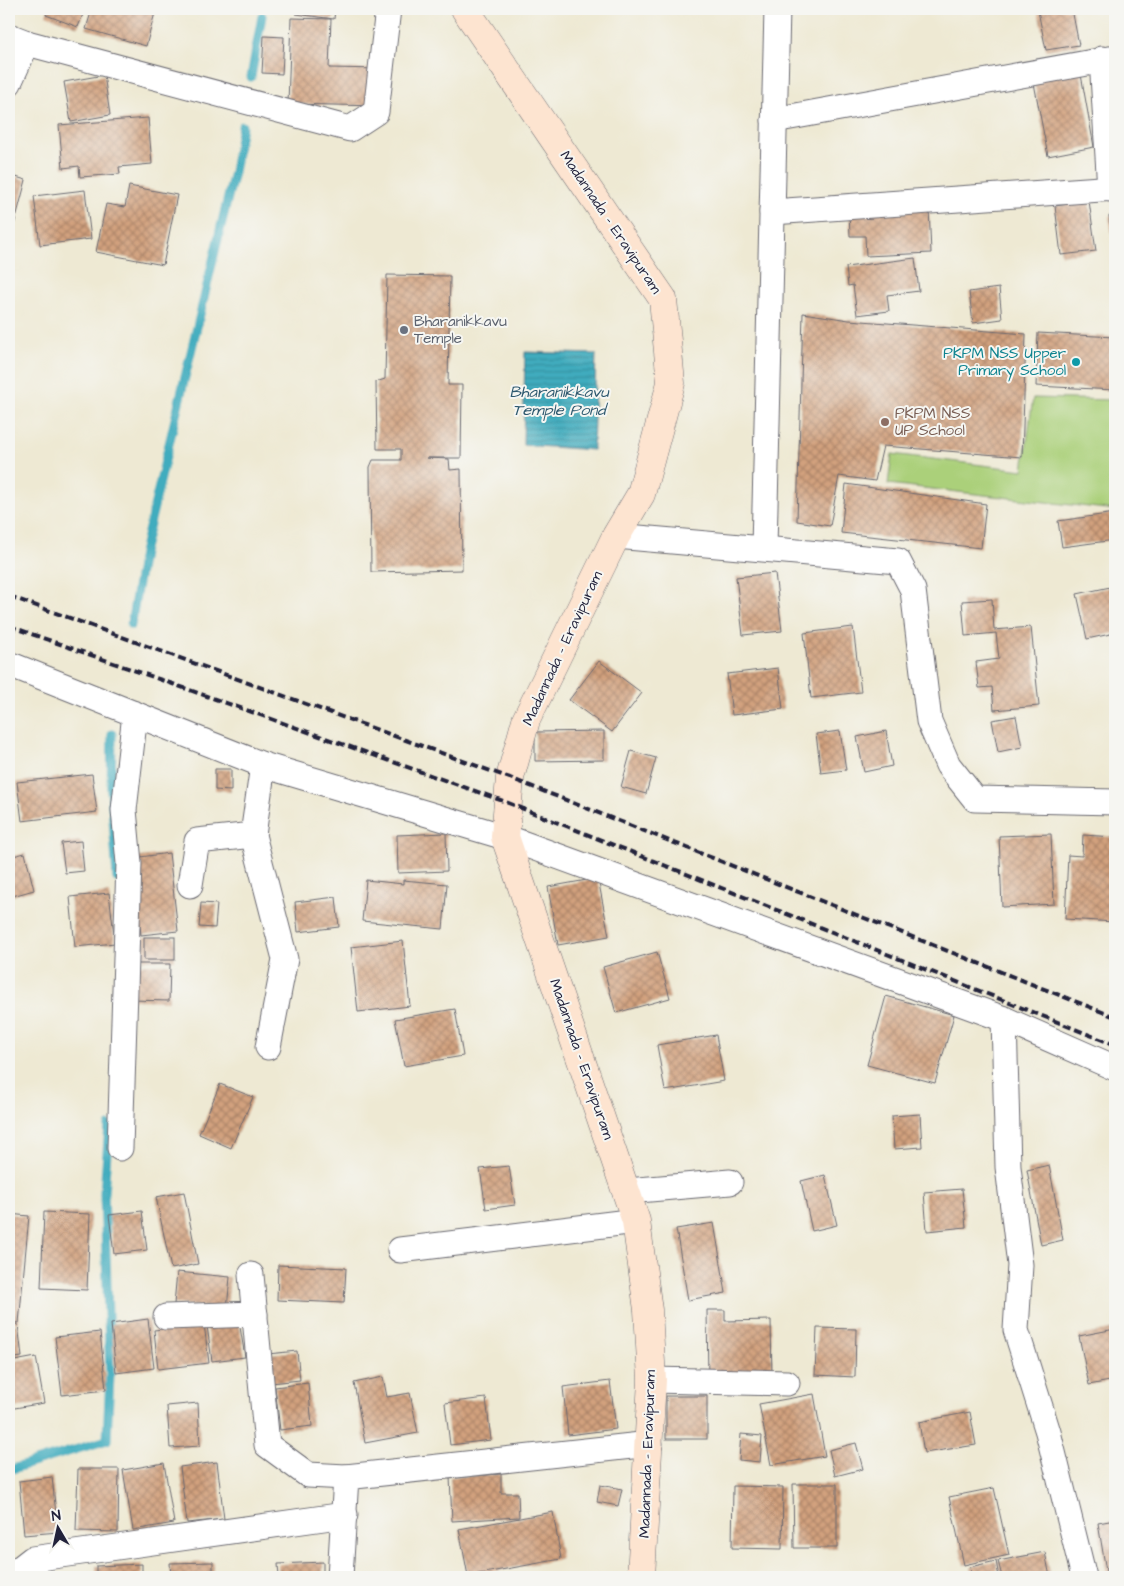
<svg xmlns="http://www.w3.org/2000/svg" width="1124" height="1586" font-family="'Architects Daughter',sans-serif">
<defs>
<pattern id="water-rules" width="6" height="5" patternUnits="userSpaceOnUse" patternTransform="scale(1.25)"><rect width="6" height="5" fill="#40acbe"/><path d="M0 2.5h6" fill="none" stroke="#358c9c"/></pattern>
<pattern id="building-cross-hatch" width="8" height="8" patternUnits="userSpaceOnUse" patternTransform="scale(1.25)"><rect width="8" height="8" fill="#d2a17e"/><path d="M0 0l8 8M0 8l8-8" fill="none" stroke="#aa8368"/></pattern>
</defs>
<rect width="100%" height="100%" fill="#f6f6f2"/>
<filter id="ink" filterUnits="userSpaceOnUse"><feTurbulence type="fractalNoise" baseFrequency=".02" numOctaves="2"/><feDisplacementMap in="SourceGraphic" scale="10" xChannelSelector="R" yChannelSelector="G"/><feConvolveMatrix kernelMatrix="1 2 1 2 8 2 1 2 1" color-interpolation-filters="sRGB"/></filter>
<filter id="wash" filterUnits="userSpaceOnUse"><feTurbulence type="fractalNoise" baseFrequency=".0096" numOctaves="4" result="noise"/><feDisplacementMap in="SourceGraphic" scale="20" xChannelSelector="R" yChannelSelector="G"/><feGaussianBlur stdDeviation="1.12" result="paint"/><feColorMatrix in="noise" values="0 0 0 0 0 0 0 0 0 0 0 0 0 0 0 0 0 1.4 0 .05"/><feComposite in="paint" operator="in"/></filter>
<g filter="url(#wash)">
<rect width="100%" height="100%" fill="#eee9d3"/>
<!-- green -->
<polygon fill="#abd07a" stroke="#66795a" points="1033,398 1115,400 1115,510 888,484 892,454 1023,470"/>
<!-- water -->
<polygon fill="url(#water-rules)" stroke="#31677c" points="525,352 596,354 593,450 523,445"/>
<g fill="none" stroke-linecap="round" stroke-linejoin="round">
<!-- stream -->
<g stroke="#40acbe" stroke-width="9">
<polyline points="251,77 262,16"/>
<polyline points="131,625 143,553 234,172 242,126"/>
<polyline points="112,734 111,789 117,878"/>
<polyline points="9,1470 107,1440 110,1375 104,1193 109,1126"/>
</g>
</g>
<g id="blocks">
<!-- building -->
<g fill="url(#building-cross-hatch)">
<polygon points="48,9 85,9 78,27 46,15"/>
<polygon points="92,9 156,9 146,46 86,29"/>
<polygon points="296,9 335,9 334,19 296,14"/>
<polygon points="1053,9 1072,9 1079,45 1046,50 1038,11"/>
<polygon points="291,18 331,19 329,68 382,69 380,106 288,104"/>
<polygon points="264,36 284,37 282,74 262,73"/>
<polygon points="1080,69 1094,147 1048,156 1033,78"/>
<polygon points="104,75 110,115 71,122 64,82"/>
<polygon points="148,118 152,164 119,167 120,174 80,177 79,166 63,168 59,125"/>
<polygon points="9,175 26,180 12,233 9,232"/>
<polygon points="129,186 177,195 163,265 96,252 106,204 125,207"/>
<polygon points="85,190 91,239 40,245 34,196"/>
<polygon points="1089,201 1096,251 1061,255 1055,206"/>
<polygon points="929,207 931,253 866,256 865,236 850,236 849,211"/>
<polygon points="1115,215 1115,247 1114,247 1109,216"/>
<polygon points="915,258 919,291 887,295 889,311 857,315 853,285 848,286 846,267"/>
<polygon points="387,275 450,276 448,385 462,385 461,458 427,458 449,459 450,470 461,469 462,570 371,572 370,467 373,460 401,460 401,449 377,449 376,382 385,379"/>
<polygon points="999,288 1002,319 973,323 969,292"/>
<polygon points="803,313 849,320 1026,334 1022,457 883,446 875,481 839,476 830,526 797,521"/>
<polygon points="1038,333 1115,337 1115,390 1036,386"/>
<polygon points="846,484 986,504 981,548 841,533"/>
<polygon points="1115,513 1115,540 1062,547 1058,521"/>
<polygon points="775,573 782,631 743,635 736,577"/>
<polygon points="1115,586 1115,633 1087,639 1077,594"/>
<polygon points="992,599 994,630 1031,627 1039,706 994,710 992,687 979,688 976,662 999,659 996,633 965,636 962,601"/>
<polygon points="853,627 861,692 811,698 804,633"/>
<polygon points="599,661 642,693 612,732 569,700"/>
<polygon points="778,668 783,709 732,715 727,674"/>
<polygon points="1016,716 1022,747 998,752 992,720"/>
<polygon points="604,731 604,760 535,761 535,732"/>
<polygon points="840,731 846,770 821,773 816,734"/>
<polygon points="886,731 892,766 864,772 857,737"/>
<polygon points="631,751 656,758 646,794 621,787"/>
<polygon points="215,769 231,769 231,791 215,790"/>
<polygon points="92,774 97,812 22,821 17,782"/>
<polygon points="446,833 447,871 398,873 397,835"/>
<polygon points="1051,834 1054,904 1002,907 999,836"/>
<polygon points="1083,835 1115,837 1115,922 1065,919 1068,855 1082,856"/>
<polygon points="81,841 84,871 65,873 61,843"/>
<polygon points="25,853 34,890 9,897 9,857"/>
<polygon points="169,853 178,931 141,935 133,858"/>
<polygon points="598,878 609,936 558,945 548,887"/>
<polygon points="366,880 403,884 403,880 447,884 443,929 362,921"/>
<polygon points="109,893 115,943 75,947 70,897"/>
<polygon points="336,897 339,927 298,932 295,902"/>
<polygon points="201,903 217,904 215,928 199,927"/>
<rect x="144" y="937" width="31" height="23"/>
<polygon points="403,941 410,1006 358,1012 351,947"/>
<polygon points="657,952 670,998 616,1013 603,967"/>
<polygon points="133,964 170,964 169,1001 132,1000"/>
<polygon points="886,996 954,1015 935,1083 867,1065"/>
<polygon points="455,1009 463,1056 404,1066 395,1019"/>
<polygon points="716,1035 724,1081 665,1091 657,1045"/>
<polygon points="220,1084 253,1097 231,1148 199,1134"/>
<polygon points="920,1114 922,1147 894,1149 892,1116"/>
<polygon points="1049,1165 1063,1240 1041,1245 1027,1170"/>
<polygon points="509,1166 515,1205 486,1209 480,1169"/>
<polygon points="825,1175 837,1225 812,1231 801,1181"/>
<polygon points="962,1189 966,1227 927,1231 924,1192"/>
<polygon points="184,1192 198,1264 171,1269 156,1197"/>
<polygon points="142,1211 147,1250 114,1254 109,1215"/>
<polygon points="44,1212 90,1214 87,1290 41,1288"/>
<polygon points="9,1214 29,1216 19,1323 9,1322"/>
<polygon points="714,1223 726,1293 688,1300 676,1229"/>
<polygon points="278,1265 346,1268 344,1303 277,1300"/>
<polygon points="177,1272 230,1277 227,1309 174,1304"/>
<polygon points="707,1310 725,1310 725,1321 771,1320 772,1378 708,1379"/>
<polygon points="148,1319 154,1368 116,1373 111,1324"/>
<polygon points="239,1321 245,1357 212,1361 207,1326"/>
<polygon points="18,1324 22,1357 9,1359 9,1325"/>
<polygon points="204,1324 209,1363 158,1369 154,1330"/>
<polygon points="817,1328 856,1329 855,1377 815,1375"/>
<polygon points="1115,1329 1115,1380 1089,1385 1079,1336"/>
<polygon points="100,1332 106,1390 62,1395 55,1337"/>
<polygon points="297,1351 300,1380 271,1383 268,1354"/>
<polygon points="36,1357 44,1403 9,1409 9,1362"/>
<polygon points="383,1377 387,1397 410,1393 418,1433 365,1443 354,1383"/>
<polygon points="610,1381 616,1429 568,1435 563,1387"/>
<polygon points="308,1383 312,1426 280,1430 275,1387"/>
<polygon points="814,1394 825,1456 771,1465 759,1404"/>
<rect x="666" y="1396" width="41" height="43"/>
<polygon points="486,1398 491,1440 450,1445 445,1403"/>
<polygon points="198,1403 200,1446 170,1448 167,1406"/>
<polygon points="970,1412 976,1445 924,1453 919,1422"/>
<polygon points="741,1434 762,1436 760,1462 739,1460"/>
<polygon points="856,1443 863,1469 835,1476 829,1450"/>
<polygon points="217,1462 224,1519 187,1523 180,1467"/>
<polygon points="164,1463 174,1523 133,1530 123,1470"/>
<polygon points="78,1469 119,1469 118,1532 76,1531"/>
<polygon points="501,1474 501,1493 518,1493 519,1517 452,1521 450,1477"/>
<polygon points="52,1477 58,1532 24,1535 19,1481"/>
<polygon points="793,1484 837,1484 837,1548 794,1548"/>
<polygon points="600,1485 622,1489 618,1506 597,1502"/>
<polygon points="733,1486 783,1487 782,1549 732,1548"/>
<polygon points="994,1488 1009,1555 964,1565 949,1497"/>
<polygon points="553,1512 561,1559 468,1576 459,1529"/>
<polygon points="1115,1520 1115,1577 1107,1577 1098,1523"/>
<polygon points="1045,1552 1050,1577 1002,1577 998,1561"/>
<polygon points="996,1561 999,1577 972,1577 970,1567"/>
<polygon points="213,1562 213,1577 171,1577 170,1563"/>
<polygon points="323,1562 323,1577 279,1577 278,1564"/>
<polygon points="142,1564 142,1577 96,1577 96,1566"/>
</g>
</g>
</g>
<g filter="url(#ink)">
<use href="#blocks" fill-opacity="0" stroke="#696870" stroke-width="1"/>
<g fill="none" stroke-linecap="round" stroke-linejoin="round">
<defs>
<g id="minor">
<polyline points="9,36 27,43 350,129 376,112 388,9"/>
<polyline points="1102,59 1110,189"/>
<polyline points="9,83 27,43"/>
<polyline points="774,120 1115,58"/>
<polyline points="772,212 1115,188"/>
<polyline points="616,536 898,561 913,590 929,721 948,765 975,799 1115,802"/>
<polyline points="764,548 777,9"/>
<polyline points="9,664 263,765 505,837 1004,1019 1115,1068"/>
<polyline points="263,765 253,835 285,959 268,1047"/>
<polyline points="190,885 197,841 253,835"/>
<polyline points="1004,1019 1008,1167 1020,1265 1016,1330 1048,1432 1084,1577"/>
<polyline points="120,1148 129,863 124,810 135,714"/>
<polyline points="627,1191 730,1182"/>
<polyline points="400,1250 636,1221"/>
<polyline points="251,1275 267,1445 308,1475 346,1477"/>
<polyline points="166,1317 255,1314"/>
<polyline points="652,1380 787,1383"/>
<polyline points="9,1577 32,1559 345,1515"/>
<polyline points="340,1577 346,1477 650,1444"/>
</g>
<polyline id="secondary" points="465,9 663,299 671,383 641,494 616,536 526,720 510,778 505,837 636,1221 648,1310 652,1380 641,1577"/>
</defs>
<!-- minor casing -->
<use href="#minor" stroke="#696870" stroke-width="27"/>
<!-- secondary casing -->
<use href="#secondary" stroke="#696870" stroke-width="29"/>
<!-- minor -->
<use href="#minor" stroke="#fff" stroke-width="25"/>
<!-- secondary -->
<use href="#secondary" stroke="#fde4d0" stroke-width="28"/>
<!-- rail -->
<g stroke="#22223b" stroke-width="4" stroke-dasharray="8 4" stroke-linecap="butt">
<polyline points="9,596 510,778 1115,1017"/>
<polyline points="9,626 506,802 1115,1045"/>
</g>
</g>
</g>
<!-- markers -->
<circle fill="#6b7280" stroke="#f6f6f2" stroke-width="2" cx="404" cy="330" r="5"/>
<circle fill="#0f9aa8" stroke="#f6f6f2" stroke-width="2" cx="1076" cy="362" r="5"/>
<circle fill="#8d6e63" stroke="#f6f6f2" stroke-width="2" cx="885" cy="422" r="5"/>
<g text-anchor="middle" stroke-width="4" stroke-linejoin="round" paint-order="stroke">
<!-- street labels -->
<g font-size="15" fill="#22223b" stroke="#f6f6f2">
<text transform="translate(611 222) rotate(56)" y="5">Madannada - Eravipuram</text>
<text transform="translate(562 648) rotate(-65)" y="5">Madannada - Eravipuram</text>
<text transform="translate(582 1059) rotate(71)" y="5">Madannada - Eravipuram</text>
<text transform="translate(647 1454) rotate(-88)" y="5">Madannada - Eravipuram</text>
</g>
<!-- worship labels -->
<g font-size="15" fill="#5b616d" stroke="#f6f6f2" text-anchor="start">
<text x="414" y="326">Bharanikkavu<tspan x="414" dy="17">Temple</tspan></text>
</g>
<!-- culture labels -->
<g font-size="15" fill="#0d838f" stroke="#f6f6f2" text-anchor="end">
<text x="1066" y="358">PKPM NSS Upper<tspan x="1066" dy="17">Primary School</tspan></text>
</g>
<!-- education labels -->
<g font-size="15" fill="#785e54" stroke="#f6f6f2" text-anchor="start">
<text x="895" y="418">PKPM NSS<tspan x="895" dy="17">UP School</tspan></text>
</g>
<!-- water labels -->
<g font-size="16" font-style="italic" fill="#2e596f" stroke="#f6f6f2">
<text x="559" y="397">Bharanikkavu<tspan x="559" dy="18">Temple Pond</tspan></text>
</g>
</g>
<!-- margin -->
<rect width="1124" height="1586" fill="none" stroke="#f6f6f2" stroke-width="30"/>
<!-- north arrow -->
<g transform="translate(58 1528) rotate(351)" stroke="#f6f6f2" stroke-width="4" paint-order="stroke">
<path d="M0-4L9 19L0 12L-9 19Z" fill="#22223b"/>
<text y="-8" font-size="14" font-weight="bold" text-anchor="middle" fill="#22223b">N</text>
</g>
</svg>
